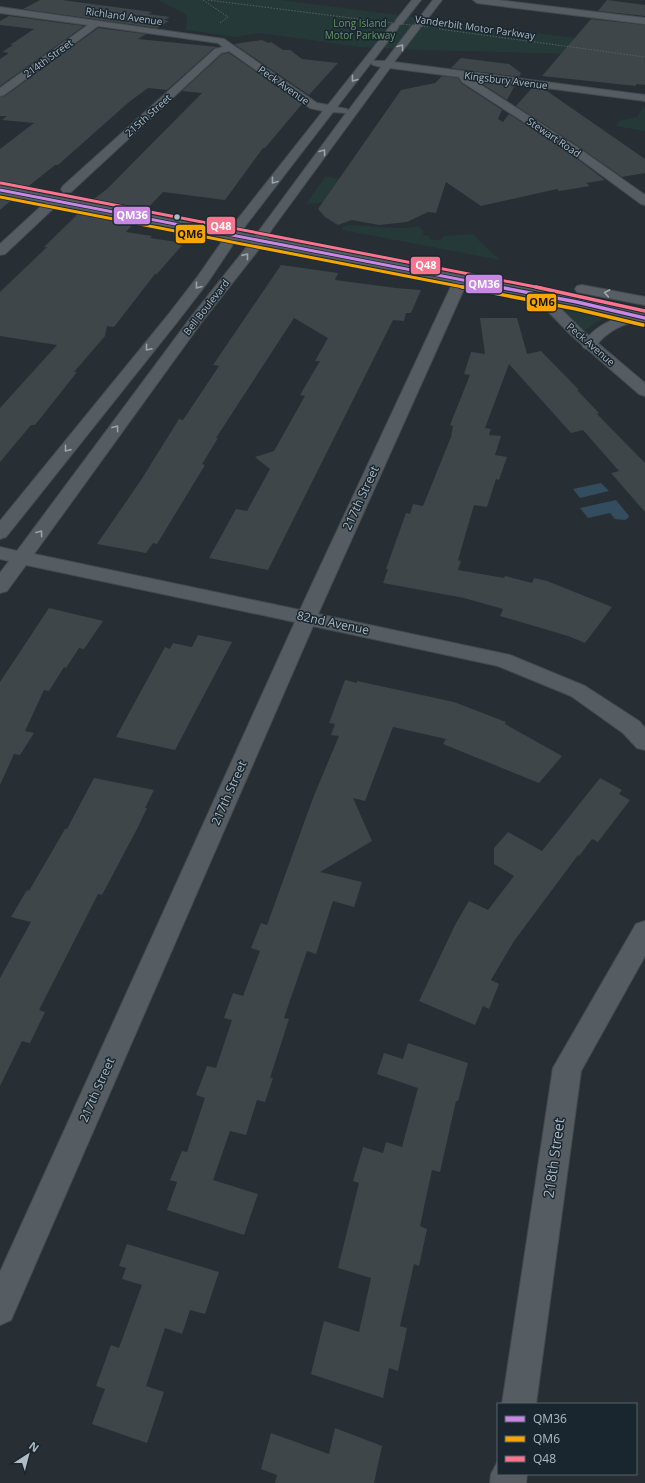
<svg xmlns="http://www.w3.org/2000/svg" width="645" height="1483" font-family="'Open Sans',sans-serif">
<rect width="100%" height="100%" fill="#272f34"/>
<!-- green -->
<g fill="#243938">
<polygon points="158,0 281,0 645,47 571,54 422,50 360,47 259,33 236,37 186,30 187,15"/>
<polygon points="643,107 645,108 645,131 616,126 619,121 637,117"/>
<polygon points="326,176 345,181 330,202 306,204"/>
<path d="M 348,225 C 372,225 395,231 419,226 L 424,232 L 423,235 L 431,236 L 428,238 L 432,240 L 440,240 L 444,236 L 472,234 L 500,260 L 343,230 L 341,228 Z"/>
<polygon points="564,307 566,308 610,316 595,323 584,331 562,309"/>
</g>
<!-- water -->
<g fill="#334c5e">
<polygon points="601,483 609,491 580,498 573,489"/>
<polygon points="616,500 629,516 628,518 625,520 615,519 610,513 588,518 580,508"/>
</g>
<!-- building -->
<g fill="#3e464a">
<polygon points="40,0 62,0 152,12 148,14 170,17 164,20 169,21 157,28 23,9"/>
<polygon points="607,0 645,5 645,16 598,11"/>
<polygon points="9,16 84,26 0,86 0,59 9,53 2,52 13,45 10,45 34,29 0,25 0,21"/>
<polygon points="591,19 645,25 645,85 636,84 636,86 542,76"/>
<polygon points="98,28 146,34 138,39 218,47 214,48 167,90 148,88 129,102 58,165 55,165 25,189 0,185 0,149 34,123 2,120 7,116 0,116 0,97 5,96"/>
<polygon points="262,40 268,43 271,42 283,50 290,50 302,59 338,63 309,95 234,44"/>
<polygon points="229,53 302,104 265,148 263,148 225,200 163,192 144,212 90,202 107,189 202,93 182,91 222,54"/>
<polygon points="461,58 509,64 521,73 519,77 451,68"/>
<polygon points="442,76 458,78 461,83 502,110 498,119 503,122 509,114 568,152 605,180 586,183 590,186 559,191 557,189 481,206 446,182 436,213 428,212 407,222 379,225 352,220 338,225 325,217 318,209 401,90 435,83"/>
<polygon points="476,80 515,85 507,100"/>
<polygon points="532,88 544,89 645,159 645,173 622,177 578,146 516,106"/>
<polygon points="0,196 14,198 0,210"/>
<polygon points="81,211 135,222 126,232 152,236 150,238 184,243 157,274 155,274 114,327 107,326 105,336 74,372 77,372 35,425 31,425 0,462 0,408 57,345 0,336 0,292 47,247 44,247"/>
<polygon points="281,265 338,273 335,280 396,288 421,290 411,313 406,313 404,321 393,320 268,570 209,558 236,509 247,511 270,469 255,457 274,451 305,396 300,395 320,361 315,361 328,338 294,318 216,438 218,438 202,464 205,465 157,544 153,543 146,553 97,544 141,480 179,419 183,420 219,366 213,365"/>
<polygon points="480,318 517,318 527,354 541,351 579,390 577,390 599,413 597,414 645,463 645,512 611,473 619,471 583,430 571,433 509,364 485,428 491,429 489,435 501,436 495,455 507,457 499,480 496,479 487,507 474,505 458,560 461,561 458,570 504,578 505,576 532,583 534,578 547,581 612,607 585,643 568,636 500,616 503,609 464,598 383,583 388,569 386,569 406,513 410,514 413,504 423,506 451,437 453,426 450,425 470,375 464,374 471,352 485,354"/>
<polygon points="49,608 103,621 84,649 79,648 66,668 64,667 49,691 44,690 25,731 34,733 20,755 14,754 0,785 0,682"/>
<polygon points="198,635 232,642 175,750 116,737 165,647 170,649 173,643 192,647"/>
<polygon points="345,680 357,683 357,681 454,702 506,722 505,724 562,756 539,783 443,744 446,739 393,727 365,801 353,798 372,841 320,872 362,882 354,907 333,901 316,954 307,951 284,1018 289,1019 270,1078 273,1078 265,1102 257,1100 246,1135 230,1131 213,1180 258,1194 244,1235 167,1210 177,1182 170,1180 182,1151 187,1152 205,1098 196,1095 207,1066 216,1068 232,1020 224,1018 233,993 243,996 260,951 251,948 261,923 267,925 313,798 339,736 331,735 335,724 329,723"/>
<polygon points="94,778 154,790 145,808 147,808 138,827 102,895 98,894 39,1010 45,1012 30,1043 22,1041 0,1086 0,978 31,922 11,917 27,890 29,891 65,829 67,829"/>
<polygon points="600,778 622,790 619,794 630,800 598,842 592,839 579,856 578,855 514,941 491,980 499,984 489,1009 483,1006 475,1025 419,1001 455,925 469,901 488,910 514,876 494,864 494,848 508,832 542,851"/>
<polygon points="408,1043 468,1063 458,1101 456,1101 440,1172 432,1170 420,1226 427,1229 419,1266 414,1264 400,1326 407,1328 398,1371 389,1368 383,1398 311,1374 324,1321 359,1332 371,1278 338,1268 359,1183 353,1181 363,1147 383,1153 386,1142 402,1147 418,1088 377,1074 384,1053 403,1059"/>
<polygon points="127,1244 219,1272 205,1314 190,1310 182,1334 165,1328 146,1386 164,1392 147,1443 92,1424 105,1389 96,1386 111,1345 119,1348 142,1285 122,1279 126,1268 119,1266"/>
<polygon points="335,1428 382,1446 374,1483 275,1483 277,1475 261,1469 271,1433 329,1454"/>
</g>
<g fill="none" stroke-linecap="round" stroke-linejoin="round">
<defs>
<g id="minor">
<path d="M 412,0 L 421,0 L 402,24 L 399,25 L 398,28 L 373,61 L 385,61 L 412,26 L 415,25 L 416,22 L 433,0 L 442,0 L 422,26 L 419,27 L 420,28 L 394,62 L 645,95 L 645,101 L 470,78 L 577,147 L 645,195 L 645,205 L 641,204 L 569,151 L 462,82 L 459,77 L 390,68 L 272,229 L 263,244 L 201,323 L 34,554 L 300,610 L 454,280 L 456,277 L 461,276 L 466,277 L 468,280 L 318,614 L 510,655 L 585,686 L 639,721 L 645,728 L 645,750 L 637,748 L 623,733 L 571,696 L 498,666 L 313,626 L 11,1320 L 0,1325 L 0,1272 L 295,622 L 26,565 L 7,591 L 0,593 L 0,573 L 9,561 L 0,559 L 0,547 L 17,551 L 191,317 L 253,239 L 346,113 L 333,112 L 246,225 L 208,282 L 178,321 L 6,537 L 0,539 L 0,521 L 168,315 L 198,276 L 237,220 L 323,111 L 310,108 L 229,51 L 221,53 L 71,192 L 63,192 L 61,189 L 63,186 L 215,49 L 223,47 L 218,43 L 98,26 L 4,95 L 0,96 L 0,88 L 88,25 L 0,13 L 0,7 L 224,39 L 317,103 L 328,105 L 392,24 L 395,23 L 396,20 ZM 371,63 L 373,65 L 381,67 L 348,111 L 347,109 L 337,107 Z"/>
<polygon points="473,0 498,0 645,18 645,24 477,3"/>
<polygon points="54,197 58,198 60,201 58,204 5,254 0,255 0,244 50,198"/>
<polygon points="539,291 544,292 582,330 645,383 645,396 639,394 572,336 532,295 534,292"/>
<polygon points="645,921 645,956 581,1071 536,1404 502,1404 553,1068 636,924"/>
<polygon points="498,1461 498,1474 527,1474 526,1483 490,1483 491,1474"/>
</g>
<g id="major">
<path d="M 0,186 L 577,298 L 645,314 L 645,322 C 632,319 613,329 604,337 C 600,340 597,346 593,348 C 590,350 587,349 584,348 L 582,345 C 592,330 605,321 623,317 L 577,306 L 0,194 Z"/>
<polygon points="582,285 645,297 645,305 577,292 575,289 577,286"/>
</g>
</defs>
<!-- minor casing -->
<use href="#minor" stroke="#444b4f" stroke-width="2"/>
<!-- major casing -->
<use href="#major" stroke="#444c51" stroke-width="2"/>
<!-- path -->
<g stroke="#596165" stroke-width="1" stroke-dasharray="1.5 1.5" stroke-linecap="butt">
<polyline points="203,0 228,17 220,23"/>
<polyline points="208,0 375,21"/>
<polyline points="439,29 645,57"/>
</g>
<!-- minor -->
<use href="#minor" fill="#565d62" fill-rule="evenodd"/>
<!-- major -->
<use href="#major" fill="#585f64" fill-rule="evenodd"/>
<!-- path-bridge -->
<polyline stroke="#596165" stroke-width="1" stroke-dasharray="1.5 1.5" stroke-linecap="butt" points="385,22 428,27"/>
<defs>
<polyline id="bus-1-far1" points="0,190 504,288"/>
<polyline id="bus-1" points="499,287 577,302 645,318"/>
<polyline id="bus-2-far1" points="0,197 468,288"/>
<polyline id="bus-2" points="462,287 576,309 643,325"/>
<polyline id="bus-3-far1" points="1,183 541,288"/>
<polyline id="bus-3" points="536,287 645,311"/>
</defs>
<!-- bus-1-far1 casing -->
<use href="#bus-1-far1" stroke="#1a262f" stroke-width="4.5"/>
<!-- bus-1 casing -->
<use href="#bus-1" stroke="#1a262f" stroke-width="5.5"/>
<!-- bus-2-far1 casing -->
<use href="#bus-2-far1" stroke="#1a262f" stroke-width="4.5"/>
<!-- bus-2 casing -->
<use href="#bus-2" stroke="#1a262f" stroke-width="5.5"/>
<!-- bus-3-far1 casing -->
<use href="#bus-3-far1" stroke="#1a262f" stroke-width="4.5"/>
<!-- bus-3 casing -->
<use href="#bus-3" stroke="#1a262f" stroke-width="5.5"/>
<!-- bus-1-far1 -->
<use href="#bus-1-far1" stroke="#c787e3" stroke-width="3"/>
<!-- bus-1 -->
<use href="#bus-1" stroke="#c787e3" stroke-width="3.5"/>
<!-- bus-2-far1 -->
<use href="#bus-2-far1" stroke="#f7a600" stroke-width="3"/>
<!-- bus-2 -->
<use href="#bus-2" stroke="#f7a600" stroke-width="3.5"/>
<!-- bus-3-far1 -->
<use href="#bus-3-far1" stroke="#fc738d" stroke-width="3"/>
<!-- bus-3 -->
<use href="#bus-3" stroke="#fc738d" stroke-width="3.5"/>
</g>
<!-- one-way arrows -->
<defs><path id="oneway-chevron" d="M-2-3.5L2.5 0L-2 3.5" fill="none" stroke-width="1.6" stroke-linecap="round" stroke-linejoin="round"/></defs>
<g stroke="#99a4ad">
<use href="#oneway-chevron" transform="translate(401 47) rotate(-53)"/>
<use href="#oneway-chevron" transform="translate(354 79) rotate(127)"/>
<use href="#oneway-chevron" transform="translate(323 152) rotate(-53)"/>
<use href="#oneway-chevron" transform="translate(274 181) rotate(128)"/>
<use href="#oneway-chevron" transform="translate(246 256) rotate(-51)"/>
<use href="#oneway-chevron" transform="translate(198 286) rotate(128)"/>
<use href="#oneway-chevron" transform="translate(148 348) rotate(130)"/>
<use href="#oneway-chevron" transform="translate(116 428) rotate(-54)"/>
<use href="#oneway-chevron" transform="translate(67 449) rotate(129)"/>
<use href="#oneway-chevron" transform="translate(40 533) rotate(-54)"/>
</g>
<use stroke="#9ea9b2" href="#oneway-chevron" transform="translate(607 293) rotate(-169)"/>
<!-- markers -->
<circle fill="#afbcc6" stroke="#1a262f" stroke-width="1.5" cx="177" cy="217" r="3.5"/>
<g text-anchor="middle" stroke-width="3" stroke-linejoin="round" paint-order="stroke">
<!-- far-street labels -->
<g font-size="10" fill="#afbcc6" stroke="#1a262f">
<text transform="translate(124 16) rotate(8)" y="4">Richland Avenue</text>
<text transform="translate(475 27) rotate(8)" y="4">Vanderbilt Motor Parkway</text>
<text transform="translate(48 58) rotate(-36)" y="4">214th Street</text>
<text transform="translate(506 80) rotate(7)" y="4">Kingsbury Avenue</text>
<text transform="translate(284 85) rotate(35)" y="4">Peck Avenue</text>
<text transform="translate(148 115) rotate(-42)" y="4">215th Street</text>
<text transform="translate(554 137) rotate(34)" y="4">Stewart Road</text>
<text transform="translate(206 307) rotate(-52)" y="4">Bell Boulevard</text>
<text transform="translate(591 344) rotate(41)" y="4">Peck Avenue</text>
</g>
<!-- far-park labels -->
<g font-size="10" fill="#669868" stroke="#1a262f">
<text x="360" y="27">Long Island<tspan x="360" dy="12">Motor Parkway</tspan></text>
</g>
<!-- street labels -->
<g font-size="12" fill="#afbcc6" stroke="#1a262f">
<text transform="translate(361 498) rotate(-65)" y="4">217th Street</text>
<text transform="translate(333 623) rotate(12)" y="4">82nd Avenue</text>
<text transform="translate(229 793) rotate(-66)" y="4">217th Street</text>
<text transform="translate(97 1090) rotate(-66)" y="4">217th Street</text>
</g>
<!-- near-street labels -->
<g font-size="14" fill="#afbcc6" stroke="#1a262f">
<text transform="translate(554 1158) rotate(-82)" y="5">218th Street</text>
</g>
</g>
<g stroke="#1a262f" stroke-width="1.5">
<rect x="113" y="206" width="38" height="19" rx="4" fill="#c787e3"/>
<rect x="206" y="216" width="30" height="19" rx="4" fill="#fc738d"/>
<rect x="175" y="224" width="31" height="20" rx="4" fill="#f7a600"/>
<rect x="410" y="256" width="31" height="19" rx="4" fill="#fc738d"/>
<rect x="465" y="274" width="38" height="20" rx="4" fill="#c787e3"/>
<rect x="526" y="293" width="31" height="19" rx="4" fill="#f7a600"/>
</g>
<g font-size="11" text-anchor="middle" font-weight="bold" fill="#fff">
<text x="132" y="219">QM36</text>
<text x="221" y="230">Q48</text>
<text x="426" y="269">Q48</text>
<text x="484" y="288">QM36</text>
</g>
<g font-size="11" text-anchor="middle" font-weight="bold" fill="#111">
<text x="190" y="238">QM6</text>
<text x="542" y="306">QM6</text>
</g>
<!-- legend -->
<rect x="497" y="1403" width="140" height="72" fill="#1a262f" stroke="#56626b"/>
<rect x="505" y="1416" width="20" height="6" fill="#c787e3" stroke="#56626b"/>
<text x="533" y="1423" font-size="12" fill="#afbcc6">QM36</text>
<rect x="505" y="1436" width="20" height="6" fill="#f7a600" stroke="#56626b"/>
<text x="533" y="1443" font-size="12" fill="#afbcc6">QM6</text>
<rect x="505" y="1456" width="20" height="6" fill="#fc738d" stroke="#56626b"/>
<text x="533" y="1463" font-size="12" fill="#afbcc6">Q48</text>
<!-- north arrow -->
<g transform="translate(28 1455) rotate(36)" stroke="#1a262f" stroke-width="3" paint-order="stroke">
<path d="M0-3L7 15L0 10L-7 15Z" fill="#afbcc6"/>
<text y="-6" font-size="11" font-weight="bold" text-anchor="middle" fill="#afbcc6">N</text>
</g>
</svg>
